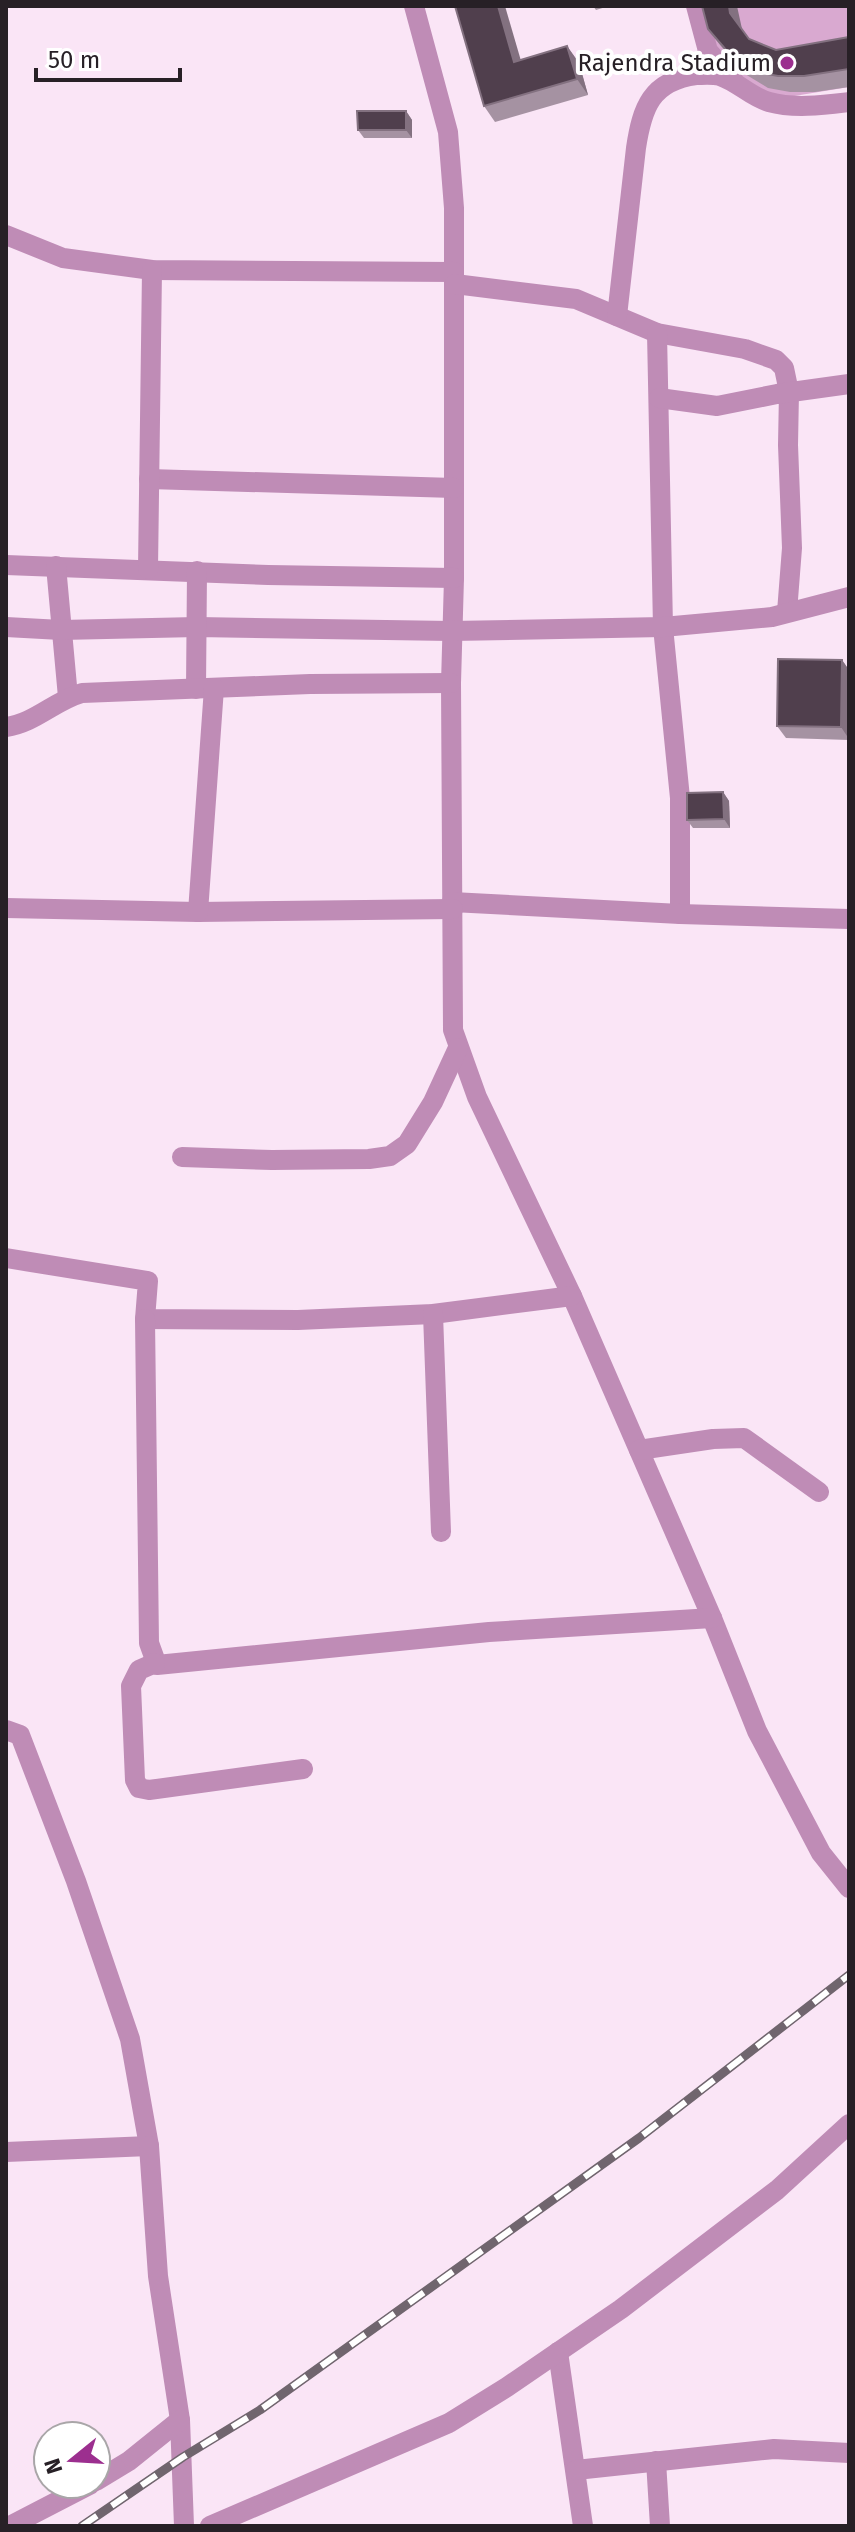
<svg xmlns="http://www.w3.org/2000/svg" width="855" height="2532" font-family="'Fira Sans',sans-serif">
<rect width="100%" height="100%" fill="#fae5f6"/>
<!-- green -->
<polygon fill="#d9a9d0" points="703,6 849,6 849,87 782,98 739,79 712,48"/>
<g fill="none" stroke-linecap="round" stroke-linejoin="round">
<!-- minor -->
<g stroke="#bf8cb6" stroke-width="20">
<polyline points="414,6 448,132 454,208 454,578 451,683 453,1030 477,1097 572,1296 712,1618 757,1731 821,1853 849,1888"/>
<polyline points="696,6 708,51 733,79"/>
<polyline points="6,235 63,258 152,270 454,272"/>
<polyline points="455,284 576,299 657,333 745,349 776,360 784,368 789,392 788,445 792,548 787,612"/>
<path d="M 617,316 L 636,148 C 642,108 651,81 696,75 C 703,75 713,74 720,76 C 738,82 751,97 769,102 C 794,109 824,105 849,102"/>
<polyline points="657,333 663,627 680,798 680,914"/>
<polyline points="659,398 717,406 777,394 849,384"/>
<polyline points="149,479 454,488"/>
<polyline points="6,565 268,575 454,578"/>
<polyline points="56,566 68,697"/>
<polyline points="148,569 152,270"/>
<polyline points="6,627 61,630 197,627 451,631 663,627 772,617 849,597"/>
<polyline points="196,689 197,571"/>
<path d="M 6,727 C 35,723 54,701 82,693 L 310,684 L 451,683"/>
<polyline points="452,902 680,914 849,919"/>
<polyline points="6,908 198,912 453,909"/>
<polyline points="198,912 214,688"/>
<polyline points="182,1157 272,1160 369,1159 390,1156 407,1144 433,1102 458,1048"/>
<polyline points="6,1258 148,1281 145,1319 298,1320 433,1314 572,1296"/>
<polyline points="433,1314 441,1532"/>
<polyline points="145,1319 149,1643 157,1665 489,1632 712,1618"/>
<polyline points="639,1450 713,1439 744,1438 819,1492"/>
<polyline points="155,1663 139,1670 131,1686 135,1780 139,1788 149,1790 303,1769"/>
<polyline points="6,1730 20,1735 76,1881 130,2039 149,2146 6,2152"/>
<polyline points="149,2146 158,2276 180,2420 184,2526"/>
<polyline points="558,2352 583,2526"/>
<polyline points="656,2461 660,2526"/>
<polyline points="576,2470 774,2449 849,2453"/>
<polyline points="96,2481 129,2461 180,2420"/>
<polyline points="10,2526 91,2484"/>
<polyline points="210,2526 449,2423 507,2387 621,2309 777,2190 849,2124"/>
</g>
<defs>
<polyline id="rail" points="82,2526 183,2457 260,2410 639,2138 849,1975"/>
</defs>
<!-- rail casing -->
<use href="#rail" stroke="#70656e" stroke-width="9"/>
<!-- rail -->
<use href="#rail" stroke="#fff" stroke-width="6" stroke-dasharray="18" stroke-linecap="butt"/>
</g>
<!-- wall -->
<g fill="#a592a2">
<polygon points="593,6 609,6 596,10"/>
<polygon points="708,29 742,29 749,39 776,50 849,37 849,87 815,92 790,92 768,88 745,74 720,45"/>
<polygon points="567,46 579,63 588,95 495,122 484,106 520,60"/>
<polygon points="406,111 412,120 412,138 364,138 358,130"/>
<polygon points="842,660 849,670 849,740 786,738 777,726"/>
<polygon points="723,792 729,801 730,828 693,828 687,820"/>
</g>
<!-- shaded-wall -->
<g fill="#837180">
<polygon points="498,6 505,6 526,78 514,62"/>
<polygon points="729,6 737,6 742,29 730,13"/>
<polygon points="567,46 579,63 588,95 577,79"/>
<polygon points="406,111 412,120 412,138 406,130"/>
<polygon points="842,660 849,670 849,739 841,727"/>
<polygon points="723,792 729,801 730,828 724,819"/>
</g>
<!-- building -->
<g fill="#503f4d" stroke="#837180" stroke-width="2">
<polygon points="455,6 498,6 514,62 567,46 577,79 484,106"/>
<polygon points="702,6 729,6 730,13 749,39 776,50 849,37 849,69 804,76 778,76 756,72 733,58 708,29"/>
<polygon points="357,111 406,111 406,130 358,130"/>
<polygon points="778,659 842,660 841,727 777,726"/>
<polygon points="723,792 724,819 687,820 687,793"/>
</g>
<!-- markers -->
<circle fill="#9c2f8f" stroke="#fff" stroke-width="3" cx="787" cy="63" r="8"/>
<g text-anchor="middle" stroke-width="8" stroke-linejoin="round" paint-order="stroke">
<!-- poi labels -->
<g font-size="24" fill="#272026" stroke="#fff" text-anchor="end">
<text x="771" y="71">Rajendra Stadium</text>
</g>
</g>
<!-- border -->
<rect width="855" height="2532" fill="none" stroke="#272026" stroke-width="16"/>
<!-- north arrow -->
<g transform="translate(72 2460) rotate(252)"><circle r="38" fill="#ffffff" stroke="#a9a6a8" stroke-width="2"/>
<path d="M0-6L14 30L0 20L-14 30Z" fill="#9c2f8f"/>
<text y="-12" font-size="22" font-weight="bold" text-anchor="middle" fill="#272026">N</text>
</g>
<!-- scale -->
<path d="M36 68v12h144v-12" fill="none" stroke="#272026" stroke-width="4"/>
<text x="48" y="68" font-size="24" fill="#272026" stroke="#ffffff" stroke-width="6" paint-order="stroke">50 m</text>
</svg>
